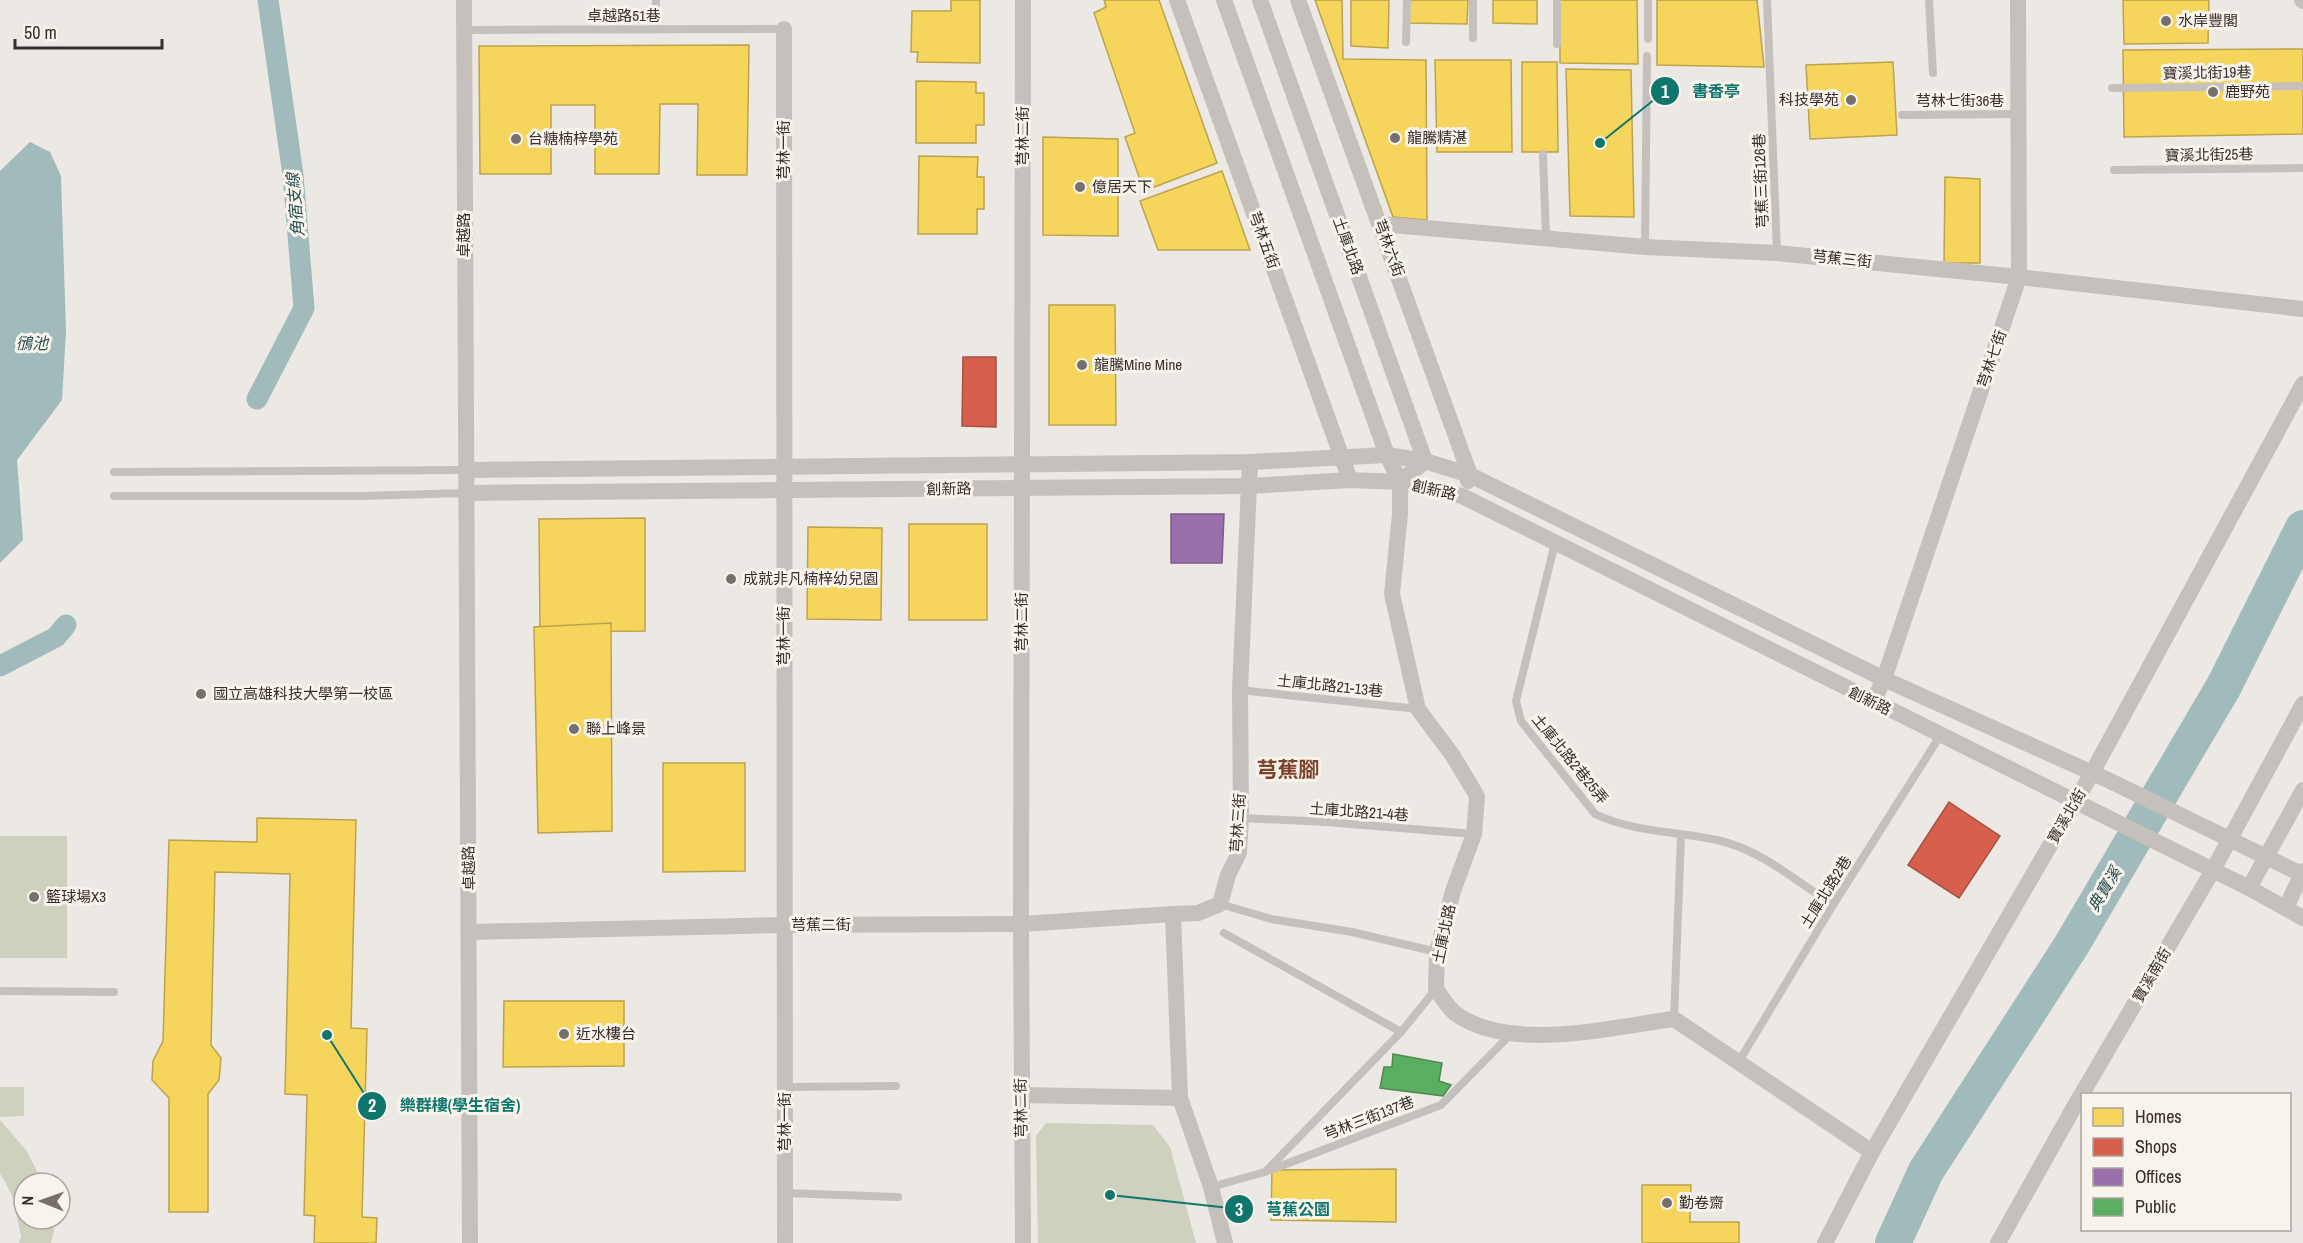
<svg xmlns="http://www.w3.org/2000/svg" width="2303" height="1243" font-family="'Archivo Narrow','Noto Sans TC',sans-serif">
<rect width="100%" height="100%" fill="#ece8e3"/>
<!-- green -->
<g fill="#cdd1be">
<rect x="0" y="836" width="67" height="122"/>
<polygon points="0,1087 24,1087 24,1116 0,1117"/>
<polygon points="0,1120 26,1150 43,1183 24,1183 24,1219 52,1219 54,1230 51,1243 19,1243 21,1236 12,1195 0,1173"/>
<polygon points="1046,1123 1153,1125 1170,1147 1196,1243 1038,1243 1036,1136"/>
</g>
<!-- water -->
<polygon fill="#a1babb" points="30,142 50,152 61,176 66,331 62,400 17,460 23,540 0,563 0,171"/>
<!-- homes -->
<g fill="#f6d55c" stroke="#bca34d" stroke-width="1.5">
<polygon points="951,0 980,0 980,63 917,62 918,52 911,52 912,11 951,11"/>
<polygon points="1104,0 1159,0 1217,163 1144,191 1125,137 1135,133 1094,13 1106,7"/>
<polygon points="1315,0 1342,0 1343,59 1426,60 1427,220 1393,217"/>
<polygon points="1351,0 1389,0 1388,48 1351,46"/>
<polygon points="1408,0 1468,0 1467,24 1408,23"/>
<polygon points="1493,0 1537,0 1537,24 1493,23"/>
<polygon points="1560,0 1637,0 1638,64 1560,63"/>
<polygon points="1657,0 1757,0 1764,67 1657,65"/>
<polygon points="2123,0 2209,0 2208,43 2124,44"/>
<polygon points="749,45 747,175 697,175 698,104 660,104 659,174 595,174 595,105 551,105 551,174 480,174 479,46"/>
<polygon points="2303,49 2303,134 2124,137 2123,50"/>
<polygon points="1435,60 1511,60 1512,152 1437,152"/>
<polygon points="1522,62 1557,62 1558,152 1522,152"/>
<polygon points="1893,62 1897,135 1810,139 1806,65"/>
<polygon points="1566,69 1631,70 1634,217 1570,216"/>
<polygon points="916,81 976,82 976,93 984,93 984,125 976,125 976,143 916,143"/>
<polygon points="1043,137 1118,139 1118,236 1043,235"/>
<polygon points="919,156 978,157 977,177 984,177 984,209 977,209 977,234 918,234"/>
<polygon points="1222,171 1250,250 1158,250 1140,201"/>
<polygon points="1945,177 1980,179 1980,263 1944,263"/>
<polygon points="1049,305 1115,305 1116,425 1049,425"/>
<polygon points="645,518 645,631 540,632 539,519"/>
<rect x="909" y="524" width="78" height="96"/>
<polygon points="808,527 882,528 881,620 807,619"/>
<polygon points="611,623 612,831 538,833 534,627"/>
<polygon points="663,763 745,763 745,871 663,872"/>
<polygon points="257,818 356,820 351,1028 367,1029 362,1217 377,1218 376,1243 314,1243 315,1216 304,1215 307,1095 285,1094 290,874 215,872 211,1045 221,1058 219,1080 208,1094 208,1212 169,1212 169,1098 152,1080 153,1061 163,1041 169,840 257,842"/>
<polygon points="504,1001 624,1001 624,1066 503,1067"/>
<polygon points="1396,1169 1396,1222 1271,1220 1272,1170"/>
<polygon points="1642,1185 1691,1185 1690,1222 1739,1222 1739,1243 1642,1243"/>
</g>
<!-- shops -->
<g fill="#d6604d" stroke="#a65142" stroke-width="1.5">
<polygon points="963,357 996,357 996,427 962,426"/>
<polygon points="1949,802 2000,836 1959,898 1908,865"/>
</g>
<!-- offices -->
<polygon fill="#9970ab" stroke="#7b5c84" stroke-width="1.5" points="1171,514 1224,514 1222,563 1171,563"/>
<!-- public -->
<polygon fill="#5aae61" stroke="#4f8850" stroke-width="1.5" points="1393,1054 1442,1063 1439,1081 1451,1085 1443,1096 1380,1088 1384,1067 1392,1067"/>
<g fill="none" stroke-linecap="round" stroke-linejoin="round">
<!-- canal -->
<g stroke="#a1babb" stroke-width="21">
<polyline points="257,399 304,308 293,175 268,0"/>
<polyline points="0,666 56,637 66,625"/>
</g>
<!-- river -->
<polyline stroke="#a1babb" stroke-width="36" points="1893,1243 1926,1171 2071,946 2224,686 2303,528"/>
<!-- lane -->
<g stroke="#c5c0bc" stroke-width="8">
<polyline points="1648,0 1648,39"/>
<polyline points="1767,0 1777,253"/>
<polyline points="1929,0 1933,73"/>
<polyline points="655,29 656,0"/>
<polyline points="464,30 784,29"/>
<polyline points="1473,38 1473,0"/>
<polyline points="1406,42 1407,0"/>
<polyline points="1557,44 1557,0"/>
<polyline points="2112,88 2303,86"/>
<polyline points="1902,115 2019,114"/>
<polyline points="1543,154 1546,237"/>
<polyline points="2114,170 2303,168"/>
<polyline points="1645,247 1647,56"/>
<polyline points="114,472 465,470"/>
<polyline points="114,496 361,496 465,493"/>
<path d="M 1555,543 L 1516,701 L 1521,721 L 1595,814 C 1635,833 1679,831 1721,841 C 1762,851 1798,882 1833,905"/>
<polyline points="1240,690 1418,709"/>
<polyline points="1241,818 1326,822 1474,834"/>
<polyline points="1220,904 1271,919 1352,932 1437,952"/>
<polyline points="1224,933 1401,1032"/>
<polyline points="0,991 114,992"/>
<polyline points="1674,1019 1681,835"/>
<polyline points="1738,1063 1833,905 1940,736"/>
<polyline points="785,1087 896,1086"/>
<polyline points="1267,1170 1401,1032 1436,989"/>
<polyline points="1211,1187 1265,1172 1441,1105 1511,1034"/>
<polyline points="785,1193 898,1197"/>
</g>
<!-- street -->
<g stroke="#c5c0bc" stroke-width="16">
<polyline points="464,0 470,1243"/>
<polyline points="1177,0 1350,480"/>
<path d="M 1224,0 L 1387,455 L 1400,482 L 1400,514 L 1392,594 L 1418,709 L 1453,756 L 1477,796 L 1474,834 L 1453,891 L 1437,952 L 1436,989 C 1442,997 1448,1008 1456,1014 C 1511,1053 1611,1027 1674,1019 L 1872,1152"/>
<polyline points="1260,0 1425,461 1400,482"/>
<polyline points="1298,0 1470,475 1468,481"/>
<polyline points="2302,0 2303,1"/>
<polyline points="784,29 785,1243"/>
<polyline points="1380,224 1645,247 1777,253 2019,277 2303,309"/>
<polyline points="465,470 1250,462 1387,455 1425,461 1470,475 1884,679 2108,780 2303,875"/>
<polyline points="465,493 1250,486 1350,480 1400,482 1462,496 2249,888 2303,918"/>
<polyline points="1873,702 1884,679 2019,277 2018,0"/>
<polyline points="2249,888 2303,790"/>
<polyline points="2286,908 2303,871"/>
<polyline points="469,932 784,925 1021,924 1173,914"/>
<polyline points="1021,1095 1180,1098"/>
<polyline points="1023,1243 1021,924 1023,0"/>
<polyline points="1225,1243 1211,1187 1180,1098 1173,914 1198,913 1220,904 1228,875 1239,853 1241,818 1240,690 1250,462"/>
<polyline points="1825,1243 1872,1152 2092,773 2303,384"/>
<polyline points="1998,1243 2073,1109 2213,870 2303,704"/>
</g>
</g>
<!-- markers -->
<g fill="#766f6b" stroke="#f8f3eb" stroke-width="2">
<circle cx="2166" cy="21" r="6"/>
<circle cx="2213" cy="92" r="6"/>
<circle cx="1851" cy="100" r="6"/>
<circle cx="1395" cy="138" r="6"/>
<circle cx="516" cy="139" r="6"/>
<circle cx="1080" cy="187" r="6"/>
<circle cx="1082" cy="365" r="6"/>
<circle cx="731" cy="579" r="6"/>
<circle cx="201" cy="694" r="6"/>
<circle cx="574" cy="729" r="6"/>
<circle cx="34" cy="897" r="6"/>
<circle cx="564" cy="1034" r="6"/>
<circle cx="1667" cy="1203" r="6"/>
</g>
<g text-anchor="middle" stroke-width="6" stroke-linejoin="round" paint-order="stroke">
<!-- street labels -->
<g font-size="15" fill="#362e2a" stroke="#f8f3eb">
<text x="624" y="21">卓越路51巷</text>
<text transform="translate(2207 73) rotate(-1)" y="5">寶溪北街19巷</text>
<text x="1960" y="106">芎林七街36巷</text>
<text transform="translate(1023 136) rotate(-90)" y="5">芎林二街</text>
<text transform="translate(784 150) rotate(-90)" y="5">芎林一街</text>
<text transform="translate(2209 155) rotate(-1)" y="5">寶溪北街25巷</text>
<text transform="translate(1761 181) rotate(-92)" y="5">芎蕉三街126巷</text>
<text transform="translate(464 235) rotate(-90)" y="5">卓越路</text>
<text transform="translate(1264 240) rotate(70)" y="5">芎林五街</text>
<text transform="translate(1348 246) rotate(70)" y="5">土庫北路</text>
<text transform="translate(1389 248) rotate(70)" y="5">芎林六街</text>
<text transform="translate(1842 259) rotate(6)" y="5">芎蕉三街</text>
<text transform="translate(1992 359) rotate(-71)" y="5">芎林七街</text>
<text transform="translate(949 489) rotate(-1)" y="5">創新路</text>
<text transform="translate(1434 490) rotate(13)" y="5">創新路</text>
<text transform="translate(1022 622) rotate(-90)" y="5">芎林二街</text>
<text transform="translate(784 636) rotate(-90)" y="5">芎林一街</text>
<text transform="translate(1330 686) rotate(6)" y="5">土庫北路21-13巷</text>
<text transform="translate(1870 701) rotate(26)" y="5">創新路</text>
<text transform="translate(1570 759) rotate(51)" y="5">土庫北路2巷25弄</text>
<text transform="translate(1359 812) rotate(4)" y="5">土庫北路21-4巷</text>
<text transform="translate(2067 816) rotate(-60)" y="5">寶溪北街</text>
<text transform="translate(1238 823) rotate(-86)" y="5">芎林三街</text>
<text transform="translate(469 868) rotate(-91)" y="5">卓越路</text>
<text transform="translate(1826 892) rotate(-58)" y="5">土庫北路2巷</text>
<text x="821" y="930">芎蕉二街</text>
<text transform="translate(1444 934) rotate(-78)" y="5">土庫北路</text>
<text transform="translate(2152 975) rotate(-60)" y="5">寶溪南街</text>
<text transform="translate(1021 1108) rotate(-91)" y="5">芎林二街</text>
<text transform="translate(1369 1118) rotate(-21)" y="5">芎林三街137巷</text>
<text transform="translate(785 1122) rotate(-90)" y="5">芎林一街</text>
</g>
<!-- poi labels -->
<g font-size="15" fill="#362e2a" stroke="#f8f3eb" text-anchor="start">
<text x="2178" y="26">水岸豐閣</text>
<text x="2225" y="97">鹿野苑</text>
<text x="1839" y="105" text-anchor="end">科技學苑</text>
<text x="1407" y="143">龍騰精湛</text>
<text x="528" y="144">台糖楠梓學苑</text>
<text x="1092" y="192">億居天下</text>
<text x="1094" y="370">龍騰Mine Mine</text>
<text x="743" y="584">成就非凡楠梓幼兒園</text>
<text x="213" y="699">國立高雄科技大學第一校區</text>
<text x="586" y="734">聯上峰景</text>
<text x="46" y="902">籃球場X3</text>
<text x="576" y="1039">近水樓台</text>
<text x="1679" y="1208">勤卷齋</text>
</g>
<!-- water labels -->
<g font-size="16" font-style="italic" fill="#244e53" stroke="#f8f3eb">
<text transform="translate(295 205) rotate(-95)" y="6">角宿支線</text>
<text x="32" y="349">鴴池</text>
<text transform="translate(2104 889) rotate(-59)" y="6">典寶溪</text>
</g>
<!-- district labels -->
<g font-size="21" font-weight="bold" fill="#7c422c" stroke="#f8f3eb">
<text x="1288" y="777">芎蕉腳</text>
</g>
</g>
<!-- callouts -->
<path fill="none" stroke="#0f766e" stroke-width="2" d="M1600 143L1665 91M327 1035L372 1106M1110 1195L1239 1209"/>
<g fill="#0f766e" stroke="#f8f3eb" stroke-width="2">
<circle cx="1600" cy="143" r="6"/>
<circle cx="327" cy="1035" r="6"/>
<circle cx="1110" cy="1195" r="6"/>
<circle cx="1665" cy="91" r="15"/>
<circle cx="372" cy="1106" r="15"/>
<circle cx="1239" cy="1209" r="15"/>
</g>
<g font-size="18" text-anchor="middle" font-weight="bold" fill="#fff">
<text x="1665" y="98">1</text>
<text x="372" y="1112">2</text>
<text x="1239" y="1216">3</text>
</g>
<g font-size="16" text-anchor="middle" font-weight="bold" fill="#0f766e" stroke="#f8f3eb" stroke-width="6" stroke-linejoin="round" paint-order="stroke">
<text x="1716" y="97">書香亭</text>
<text x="460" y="1111">樂群樓(學生宿舍)</text>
<text x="1298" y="1215">芎蕉公園</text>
</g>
<!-- legend -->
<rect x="2081" y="1093" width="210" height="138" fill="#f8f3eb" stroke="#aaa49e" stroke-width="1.5"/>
<rect x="2093" y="1108" width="30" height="18" fill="#f6d55c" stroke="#aaa49e" stroke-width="1.5"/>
<text x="2135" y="1123" font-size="18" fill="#362e2a">Homes</text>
<rect x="2093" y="1138" width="30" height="18" fill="#d6604d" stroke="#aaa49e" stroke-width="1.5"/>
<text x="2135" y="1153" font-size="18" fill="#362e2a">Shops</text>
<rect x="2093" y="1168" width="30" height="18" fill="#9970ab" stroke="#aaa49e" stroke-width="1.5"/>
<text x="2135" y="1183" font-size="18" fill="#362e2a">Offices</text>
<rect x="2093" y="1198" width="30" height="18" fill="#5aae61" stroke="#aaa49e" stroke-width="1.5"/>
<text x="2135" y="1213" font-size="18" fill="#362e2a">Public</text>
<!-- north arrow -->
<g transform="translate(42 1201) rotate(271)"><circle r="28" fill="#f8f3eb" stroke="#aaa49e" stroke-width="1.5"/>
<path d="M0-4.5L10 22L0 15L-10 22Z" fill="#766f6b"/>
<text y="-9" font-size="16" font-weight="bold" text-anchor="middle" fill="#362e2a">N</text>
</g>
<!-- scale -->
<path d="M15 39v9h147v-9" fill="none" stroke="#362e2a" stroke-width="3"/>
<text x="24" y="39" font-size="18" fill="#362e2a" stroke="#f8f3eb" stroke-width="4.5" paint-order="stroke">50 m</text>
</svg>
